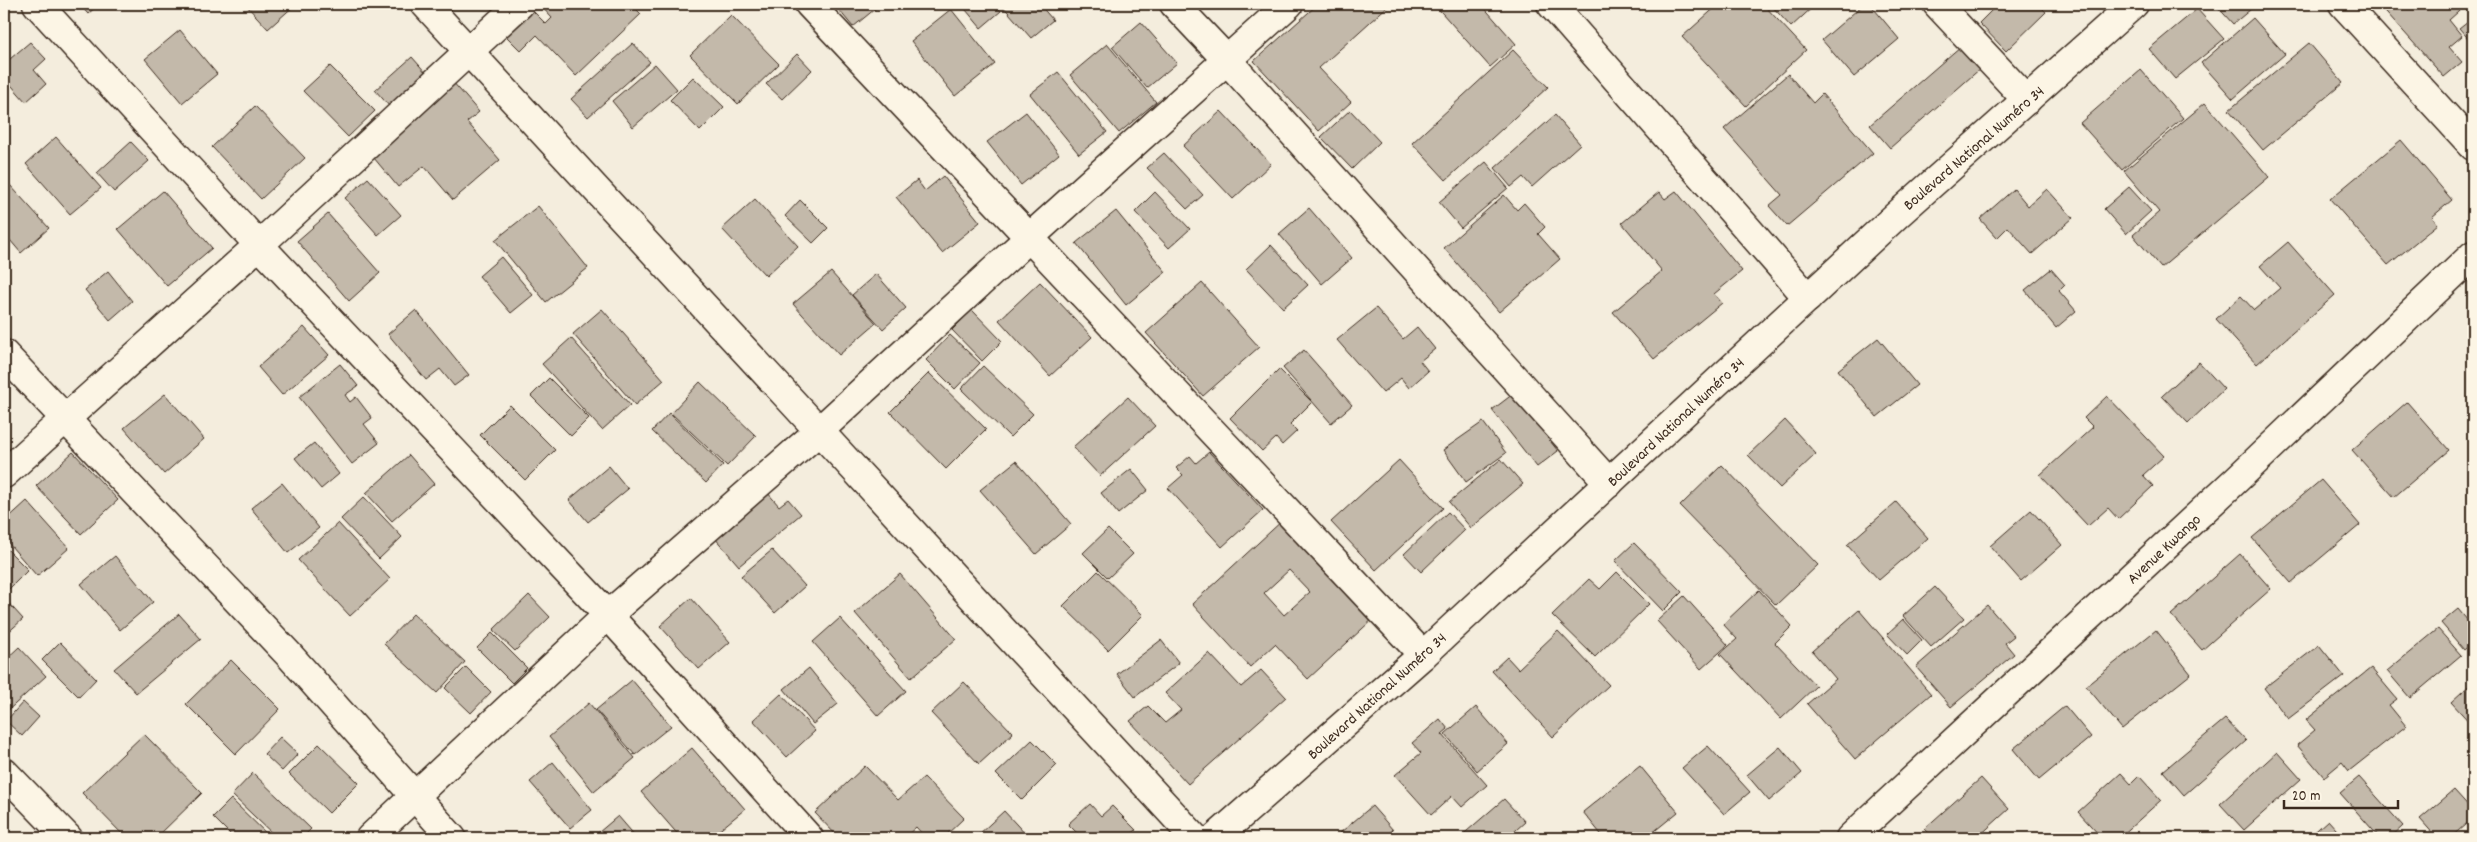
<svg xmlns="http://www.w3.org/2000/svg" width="2477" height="842" font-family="Dekko,sans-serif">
<rect width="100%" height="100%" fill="#f4eddd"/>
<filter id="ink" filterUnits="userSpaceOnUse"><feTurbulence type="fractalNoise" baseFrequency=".02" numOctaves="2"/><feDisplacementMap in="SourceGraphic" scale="10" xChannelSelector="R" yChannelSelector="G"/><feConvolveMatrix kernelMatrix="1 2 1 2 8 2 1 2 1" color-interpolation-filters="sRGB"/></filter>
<g filter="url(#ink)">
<!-- building -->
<g fill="#c3b9aa" stroke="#3b2a1e" fill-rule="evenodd">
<polygon points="79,4 99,4 88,14"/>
<polygon points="245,4 296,4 268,29"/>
<polygon points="539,4 631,4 641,14 576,76 537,35 521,51 505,35 531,9 546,24 552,18"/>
<polygon points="834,4 881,4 853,27"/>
<polygon points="961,4 995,4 1001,11 981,28"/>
<polygon points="1001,4 1039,4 1053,20 1031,38"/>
<polygon points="1318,4 1390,4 1319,68 1351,102 1319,131 1254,61"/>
<polygon points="1434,4 1481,4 1516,44 1490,67"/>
<polygon points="1719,4 1763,4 1806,50 1746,106 1682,37"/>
<polygon points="1770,4 1816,4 1791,27"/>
<polygon points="1864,4 1870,4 1899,39 1854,77 1822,40"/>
<polygon points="1998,4 2038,4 2046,12 2006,51 1979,23"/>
<polygon points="2215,4 2257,4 2233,24"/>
<polygon points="2379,4 2467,4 2449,20 2462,36 2449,47 2462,62 2444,77"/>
<polygon points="951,9 995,64 955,96 911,41"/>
<polygon points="2197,9 2224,39 2175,79 2149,49"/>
<polygon points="731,15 779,64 738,104 690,55"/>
<polygon points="2473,17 2473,44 2459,28"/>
<polygon points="2253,18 2285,54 2233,99 2201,63"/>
<polygon points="1141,22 1177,63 1147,88 1112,47"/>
<polygon points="180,30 217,74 182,103 145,59"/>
<polygon points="30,42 46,59 34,70 46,84 26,102 4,77 4,64"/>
<polygon points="633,43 650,62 588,117 571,99"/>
<polygon points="2309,43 2343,83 2263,150 2229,110"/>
<polygon points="1107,44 1156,102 1119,133 1070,75"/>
<polygon points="1961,46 1981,68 1890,148 1870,125"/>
<polygon points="1513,50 1548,87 1446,180 1412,143"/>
<polygon points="797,54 812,70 782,99 766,84"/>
<polygon points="412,57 427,74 390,107 375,90"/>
<polygon points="655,64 677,89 633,127 612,101"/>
<polygon points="330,66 375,111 348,137 303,91"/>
<polygon points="2141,70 2183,118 2122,170 2080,123"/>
<polygon points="1058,72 1107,132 1079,154 1030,94"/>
<polygon points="1788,74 1813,103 1822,94 1873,153 1787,226 1769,206 1782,195 1724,129"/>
<polygon points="693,77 724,107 700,131 670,100"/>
<polygon points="452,81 479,112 467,122 500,160 453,200 424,166 398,187 369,152"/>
<polygon points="2205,103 2269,177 2161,268 2133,235 2159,212 2124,171"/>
<polygon points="255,106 305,158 261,199 212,147"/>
<polygon points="1350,110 1380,142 1352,169 1321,137"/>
<polygon points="1221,111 1271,164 1233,199 1183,146"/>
<polygon points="1026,112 1059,154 1021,185 987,142"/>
<polygon points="1555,115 1580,144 1532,187 1523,177 1511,187 1495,168"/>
<polygon points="56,137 101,188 70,214 26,164"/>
<polygon points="2401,140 2452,200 2432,217 2438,224 2388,265 2330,199"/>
<polygon points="131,142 149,161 114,192 97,173"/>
<polygon points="1164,153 1203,195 1187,209 1147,168"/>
<polygon points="1486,162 1508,188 1461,228 1439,202"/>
<polygon points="943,176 980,222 942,253 896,197 917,180 925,191"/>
<polygon points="368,178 401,215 378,235 345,198"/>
<polygon points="9,184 49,228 21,253 4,233 4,188"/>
<polygon points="2129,187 2151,211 2126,234 2104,209"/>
<polygon points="2014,189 2028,206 2047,189 2073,218 2032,254 2008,227 1997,238 1980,219"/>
<polygon points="163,191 212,248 167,286 118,229"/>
<polygon points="1676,191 1742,271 1714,294 1722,303 1654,359 1613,312 1662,271 1622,223 1659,192 1665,199"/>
<polygon points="1155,192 1190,229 1169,248 1135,212"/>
<polygon points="1504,195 1517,210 1524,203 1545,227 1538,234 1560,259 1499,312 1444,248"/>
<polygon points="755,199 798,246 766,276 722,229"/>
<polygon points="800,200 828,228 813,243 785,216"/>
<polygon points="538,206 588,268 546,302 495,240"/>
<polygon points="1309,208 1352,258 1322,284 1279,234"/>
<polygon points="1116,211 1166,272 1126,305 1076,243"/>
<polygon points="328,214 380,273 349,301 297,241"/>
<polygon points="2288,242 2335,295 2257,364 2216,319 2241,296 2254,310 2280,288 2260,266"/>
<polygon points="1271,245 1308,285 1283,308 1246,269"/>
<polygon points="501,257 533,295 511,313 479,276"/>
<polygon points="2051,269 2065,285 2059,291 2076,311 2056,328 2025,290"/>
<polygon points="108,271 132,301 110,320 85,290"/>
<polygon points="831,272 876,323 839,355 793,304"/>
<polygon points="876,274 906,308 883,329 852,295"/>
<polygon points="1040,282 1092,337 1050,376 999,320"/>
<polygon points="1202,283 1259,347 1203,396 1146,333"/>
<polygon points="1376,308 1403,339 1417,327 1435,349 1420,361 1428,371 1409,388 1401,378 1383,393 1337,340"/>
<polygon points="602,309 664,380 635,405 573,334"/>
<polygon points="416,310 469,375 454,386 440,369 426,380 388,334"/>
<polygon points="972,310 1002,341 982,361 952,330"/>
<polygon points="304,327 329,355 282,395 258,367"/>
<polygon points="950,335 980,363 955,389 926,360"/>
<polygon points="571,338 630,405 602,430 542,364"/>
<polygon points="1878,338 1917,385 1877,417 1838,370"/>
<polygon points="1304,350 1352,405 1331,423 1283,368"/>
<polygon points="2199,362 2224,389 2188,423 2162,396"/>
<polygon points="340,364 358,386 345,395 350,402 356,397 372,418 364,424 379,443 352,464 299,397"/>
<polygon points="983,366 1033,414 1010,437 961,389"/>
<polygon points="1279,369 1312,402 1290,424 1297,431 1282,445 1276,438 1262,451 1230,418"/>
<polygon points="929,373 986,429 946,469 890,412"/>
<polygon points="549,378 589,418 571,436 531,396"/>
<polygon points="700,382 756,436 727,466 671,413"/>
<polygon points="165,394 204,439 164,474 124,428"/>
<polygon points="1513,394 1558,451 1537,467 1492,410"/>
<polygon points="2107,396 2164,456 2143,475 2153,486 2118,519 2108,508 2088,526 2040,475 2093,427 2084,418"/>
<polygon points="1128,397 1155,426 1100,476 1073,447"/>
<polygon points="2407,402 2449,450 2394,497 2352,450"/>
<polygon points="510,405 555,450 525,480 480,435"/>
<polygon points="669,413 723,465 706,483 652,431"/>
<polygon points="1785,420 1816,454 1780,488 1748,455"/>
<polygon points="1483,422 1506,453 1466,482 1443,450"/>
<polygon points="314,443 339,474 321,489 295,458"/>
<polygon points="73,452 118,500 81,534 36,486"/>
<polygon points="1209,452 1263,510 1222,547 1168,488 1183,475 1176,468 1190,456 1196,463"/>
<polygon points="409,455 434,484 392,521 366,493"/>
<polygon points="1501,459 1523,484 1471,528 1449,502"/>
<polygon points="1399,460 1443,508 1376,570 1331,522"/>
<polygon points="1016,461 1071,524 1036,554 980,490"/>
<polygon points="1722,465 1818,565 1776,605 1680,506"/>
<polygon points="609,466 628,489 588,522 569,500"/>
<polygon points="1131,469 1148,490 1118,514 1101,493"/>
<polygon points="2321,480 2360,525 2291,583 2252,538"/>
<polygon points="282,483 319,528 288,553 251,508"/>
<polygon points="767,492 779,506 788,499 801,514 739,566 714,537"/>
<polygon points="364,497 402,537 379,559 341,519"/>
<polygon points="27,501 69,548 37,576 4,538 4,522"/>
<polygon points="1896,502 1928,538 1879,580 1847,545"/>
<polygon points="2031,510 2062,545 2021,581 1990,546"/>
<polygon points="1448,512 1465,530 1421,572 1404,554"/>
<path d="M 1284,519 L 1375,617 L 1308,679 L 1275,644 L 1250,667 L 1192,604 ZM 1289,570 L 1310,592 L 1284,615 L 1264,593 Z"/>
<polygon points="338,523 390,579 350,616 298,560"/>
<polygon points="1108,529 1133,554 1108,578 1083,553"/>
<polygon points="1634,543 1682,592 1663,611 1615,561"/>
<polygon points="4,546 28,570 5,593 4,592"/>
<polygon points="772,550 805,586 775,613 741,576"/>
<polygon points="2240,554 2271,589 2202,650 2171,615"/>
<polygon points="115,556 153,602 120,630 81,584"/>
<polygon points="1098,571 1143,615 1108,650 1063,606"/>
<polygon points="1617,572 1649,604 1595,657 1552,615 1589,579 1600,589"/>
<polygon points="900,574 956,639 911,678 855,613"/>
<polygon points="1935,587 1964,618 1931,647 1903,616"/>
<polygon points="1759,590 1792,626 1775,643 1816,686 1781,719 1720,654 1737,639 1723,624"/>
<polygon points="529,595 550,617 515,651 493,630"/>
<polygon points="1684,596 1728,645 1701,669 1657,621"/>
<polygon points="4,598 23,619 4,636"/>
<polygon points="691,598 730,642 699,669 660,626"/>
<polygon points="1987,605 2014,636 2005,643 2014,654 1951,707 1916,667"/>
<polygon points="2458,609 2473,627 2473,642 2464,650 2441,623"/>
<polygon points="1859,610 1931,694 1855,759 1807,704 1836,679 1812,651"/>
<polygon points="179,614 201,639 136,693 114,669"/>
<polygon points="413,614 465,662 437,693 384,644"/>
<polygon points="840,618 906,691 878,716 813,642"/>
<polygon points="1903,619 1922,640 1907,655 1887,634"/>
<polygon points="2438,629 2461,655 2410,698 2387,671"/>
<polygon points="2156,630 2191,674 2122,729 2086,686"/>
<polygon points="1558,631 1609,685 1553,737 1492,671 1507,657 1518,669"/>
<polygon points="492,633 527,668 512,683 477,648"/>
<polygon points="1161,640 1179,663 1135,697 1117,674"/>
<polygon points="60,642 96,679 79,697 42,660"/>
<polygon points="2319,645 2344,676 2288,719 2264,688"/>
<polygon points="19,647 46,676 4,714 4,661"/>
<polygon points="1209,653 1241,687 1261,670 1286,697 1188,784 1130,721 1148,706 1165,723 1181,710 1165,693"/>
<polygon points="231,660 280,709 236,754 186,704"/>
<polygon points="466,667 491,692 471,713 445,688"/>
<polygon points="809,668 838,704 813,724 784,689"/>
<polygon points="2371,668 2397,699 2389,705 2406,726 2349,771 2342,762 2324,777 2297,745 2315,730 2306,720"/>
<polygon points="632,680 671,726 635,755 596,710"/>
<polygon points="964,682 1013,733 979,764 931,713"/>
<polygon points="2473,682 2473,726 2451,702"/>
<polygon points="781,694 815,731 787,757 753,720"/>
<polygon points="23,702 39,717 22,736 6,721"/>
<polygon points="589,703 635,758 594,792 549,737"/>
<polygon points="2065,706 2091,737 2039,780 2013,749"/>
<polygon points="1476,707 1508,744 1477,771 1445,734"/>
<polygon points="1440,719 1448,729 1442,734 1487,785 1462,807 1452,796 1431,815 1395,775 1421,753 1412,743"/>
<polygon points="2225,719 2246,741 2184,795 2163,771"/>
<polygon points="144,734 202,793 156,838 126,838 82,793"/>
<polygon points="280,737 298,754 282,771 264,754"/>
<polygon points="1032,740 1057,765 1022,800 996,774"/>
<polygon points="319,744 359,783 329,813 289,774"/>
<polygon points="1708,746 1750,792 1724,814 1682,768"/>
<polygon points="1780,747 1802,773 1769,801 1747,775"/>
<polygon points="692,748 745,809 710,838 681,838 641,792"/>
<polygon points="2277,752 2301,779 2244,830 2220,804"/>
<polygon points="553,762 592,810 570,828 530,782"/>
<polygon points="865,766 898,800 924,777 964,818 943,838 926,838 916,827 904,838 836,838 838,837 815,813"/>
<polygon points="1640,766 1678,812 1646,838 1604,838 1583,812"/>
<polygon points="253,773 311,829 302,838 277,838 232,795"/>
<polygon points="2121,773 2131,784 2139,776 2161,800 2119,838 2102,838 2078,812"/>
<polygon points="2359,777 2403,826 2390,838 2380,838 2340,793"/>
<polygon points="1981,778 2009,809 1977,838 1933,838 1924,829"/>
<polygon points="2454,790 2473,811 2473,818 2450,838 2437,838 2420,819"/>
<polygon points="231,799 271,838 234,838 213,817"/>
<polygon points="1504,799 1525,822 1507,838 1459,838"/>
<polygon points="1090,804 1101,816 1112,806 1136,830 1127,838 1077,838 1080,836 1068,824"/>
<polygon points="1372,806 1393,830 1383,838 1334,838"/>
<polygon points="1004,811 1029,838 980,838 977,836"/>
<polygon points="618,816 637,838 592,838"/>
<polygon points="2328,820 2344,838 2308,838"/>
</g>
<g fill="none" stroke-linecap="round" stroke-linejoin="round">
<defs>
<g id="street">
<polyline points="37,4 259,245 608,615 809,838"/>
<polyline points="425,4 1195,838"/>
<polyline points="809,4 1423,655"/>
<polyline points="1174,4 1226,59 1609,483"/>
<polyline points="1551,4 1808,298"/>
<polyline points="1937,4 2027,100"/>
<polyline points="2343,4 2473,146"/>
<polyline points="4,354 290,656 452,838"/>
<polyline points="4,474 259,245 520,4"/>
<polyline points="4,772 68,838"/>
<polyline points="370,838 608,615 819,431 1030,237 1289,4"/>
<polyline points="1850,838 2237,479 2473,255"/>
</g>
<polyline id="secondary" points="1215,838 1423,655 1897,215 2134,4"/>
</defs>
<!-- street casing -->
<use href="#street" stroke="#3b2a1e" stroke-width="31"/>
<!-- secondary casing -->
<use href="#secondary" stroke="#3b2a1e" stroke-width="31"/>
<!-- street -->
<use href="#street" stroke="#fcf5e5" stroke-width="28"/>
<!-- secondary -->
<use href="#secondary" stroke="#fcf5e5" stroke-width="28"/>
</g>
</g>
<g text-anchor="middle" stroke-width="4" stroke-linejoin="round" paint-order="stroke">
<!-- street labels -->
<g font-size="16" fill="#3b2a1e" stroke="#fcf5e5">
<text transform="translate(1973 147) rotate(-41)" y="6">Boulevard National Numéro 34</text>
<text transform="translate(1675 421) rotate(-43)" y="6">Boulevard National Numéro 34</text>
<text transform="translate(2163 548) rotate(-43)" y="6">Avenue Kwango</text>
<text transform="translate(1376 695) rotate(-42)" y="6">Boulevard National Numéro 34</text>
</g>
</g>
<!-- margin -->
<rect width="2477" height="842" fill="none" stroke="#fcf5e5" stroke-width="20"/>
<rect x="10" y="10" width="2457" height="822" fill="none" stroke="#3b2a1e" stroke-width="2" filter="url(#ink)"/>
<!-- scale -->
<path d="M2284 800v8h114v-8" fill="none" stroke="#3b2a1e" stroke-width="2.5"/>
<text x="2292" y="800" font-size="15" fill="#3b2a1e" stroke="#fcf5e5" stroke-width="4" paint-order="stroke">20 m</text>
</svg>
